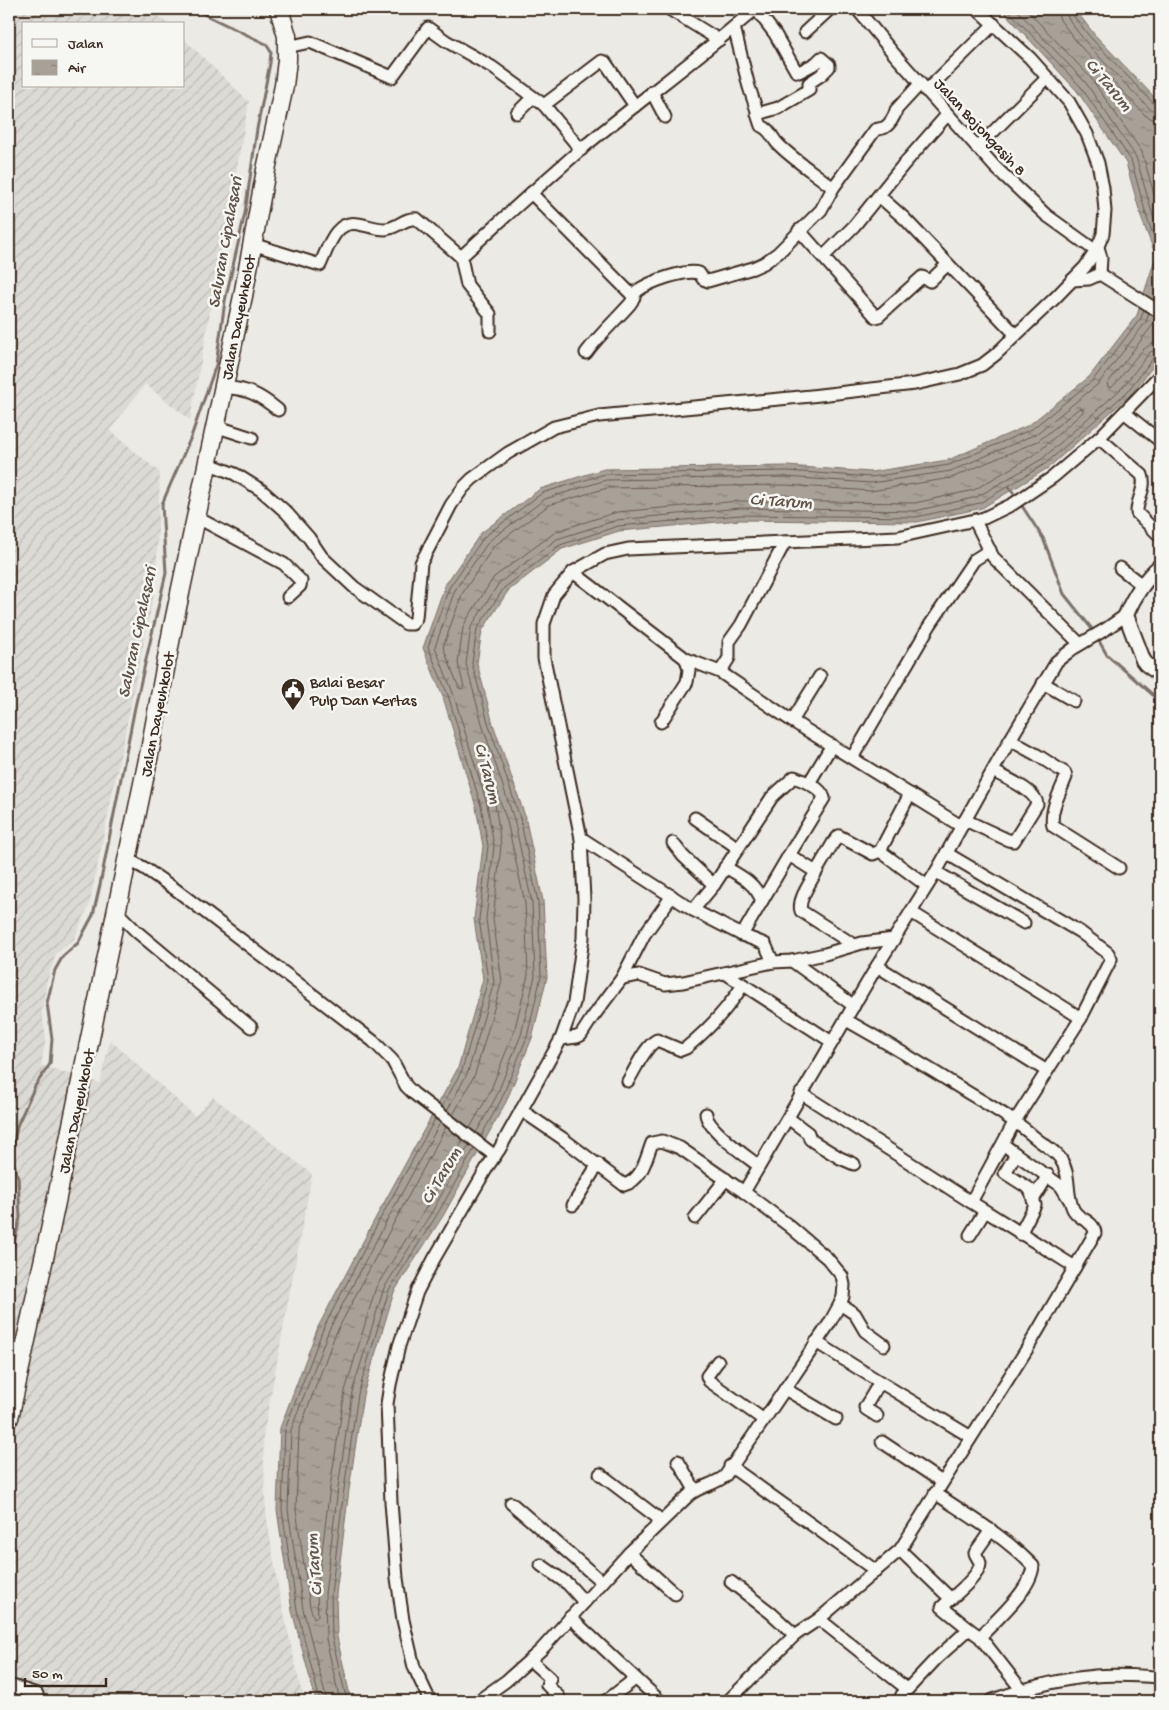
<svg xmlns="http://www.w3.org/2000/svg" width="1169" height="1710" font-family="'Gochi Hand',sans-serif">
<defs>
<pattern id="industrial-furrows" width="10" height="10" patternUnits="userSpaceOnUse" patternTransform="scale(1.25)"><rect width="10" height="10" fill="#dcdad4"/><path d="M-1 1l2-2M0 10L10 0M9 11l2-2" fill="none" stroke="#bebbb6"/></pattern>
<pattern id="water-ripples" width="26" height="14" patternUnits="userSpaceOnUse" patternTransform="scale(1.25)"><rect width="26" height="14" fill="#a8a198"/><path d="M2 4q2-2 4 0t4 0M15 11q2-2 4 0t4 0" fill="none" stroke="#8a837b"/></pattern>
</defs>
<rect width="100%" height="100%" fill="#ebeae5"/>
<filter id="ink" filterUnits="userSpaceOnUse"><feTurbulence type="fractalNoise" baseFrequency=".02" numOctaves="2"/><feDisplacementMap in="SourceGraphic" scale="10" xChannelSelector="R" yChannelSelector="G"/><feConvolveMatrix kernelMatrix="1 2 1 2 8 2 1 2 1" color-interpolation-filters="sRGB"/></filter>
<g filter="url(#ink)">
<!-- industrial -->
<polygon fill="url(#industrial-furrows)" points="9,9 152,9 167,24 24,24 24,86 184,86 184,39 249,102 190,420 145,384 110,430 160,473 156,584 89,906 74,939 56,954 47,981 42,1012 46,1038 41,1065 100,1083 110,1040 195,1116 213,1097 312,1174 263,1437 266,1513 279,1591 300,1686 306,1701 9,1701"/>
<!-- water -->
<polygon fill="url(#water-ripples)" stroke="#7c7167" points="1001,9 1075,9 1094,34 1160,103 1160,358 1130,395 1048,468 982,508 917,522 740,520 619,531 562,549 508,591 482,631 477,663 493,724 525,816 543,901 547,977 532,1038 506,1102 443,1216 394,1292 363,1395 349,1490 336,1594 337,1637 350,1696 353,1701 316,1701 292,1611 277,1510 280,1428 318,1327 375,1219 458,1068 483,979 474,919 483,846 476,807 443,697 423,648 445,585 481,533 540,489 604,469 787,466 871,472 948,460 1029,425 1089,377 1137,315 1156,256 1142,220 1126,163 1077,91"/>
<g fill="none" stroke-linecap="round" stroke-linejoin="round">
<!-- shore -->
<g stroke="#675a4f" stroke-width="1">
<polyline points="1007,9 1081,87 1131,160 1147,218 1160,253"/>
<polyline points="1016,9 1086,83 1136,157 1153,216 1160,236"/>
<polyline points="1026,9 1091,78 1142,152 1160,215"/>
<polyline points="1057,9 1060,20 1080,46 1145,115 1152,119 1160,120"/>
<path d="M 1065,9 C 1066,28 1134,92 1150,109 L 1160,113"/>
<polyline points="1071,9 1072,14 1090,37 1155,105 1160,106"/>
<path d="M 1156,318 L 1152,326 L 1107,384 L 1108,387 L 1111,388 C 1126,375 1140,342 1160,342"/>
<polygon points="1080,408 1083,409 1083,412 1037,453 974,490 915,503 739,501 617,512 557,531 494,577 466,621 463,628 458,663 464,687 462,689 459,688 443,647 462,594 494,546 549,505 607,488 786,485 871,491 951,478 1038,441"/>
<polyline points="442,1107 462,1070 488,980 479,919 488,846 481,806 448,695 428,647 449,588 484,537 542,493 605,474 787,471 871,477 949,465 1032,429 1093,380 1141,318 1144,310"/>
<polyline points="447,1111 468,1072 494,982 486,919 494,846 487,804 453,693 435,647 455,590 489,541 545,499 606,480 786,477 871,483 951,471 1036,434 1098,384 1146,322 1149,313"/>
<polyline points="453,1115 475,1074 502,981 493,919 501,845 495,803 489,785 492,783 494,784 507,821 525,903 528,975 514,1032 489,1094 470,1128"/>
<polyline points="446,1127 391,1228 335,1335 299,1431 296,1509 310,1607 314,1618 318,1616 317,1592 330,1487 345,1391 376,1287 427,1206 463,1140"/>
<polyline points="476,1133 496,1097 521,1035 535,976 532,903 514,819 483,727 466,664 471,627 499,583 557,539 617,520 740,508 915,511 977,497 1042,459 1122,388 1150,352 1160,349"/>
<polyline points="481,1136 501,1100 527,1037 541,976 538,902 520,818 489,726 472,663 477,629 504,588 560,545 618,526 740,515 916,517 980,503 1045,464 1127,392 1154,357 1160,355"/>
<polyline points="320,1701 297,1610 282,1510 285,1429 323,1329 379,1221 435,1119"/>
<polyline points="327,1701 303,1609 288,1510 291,1430 328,1332 385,1224 440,1123"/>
<polyline points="340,1701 326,1639 325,1594 338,1488 352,1392 384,1288 433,1210 469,1145"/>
<polyline points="347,1701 332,1638 331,1594 344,1489 358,1394 389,1290 438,1213 474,1149"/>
</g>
<!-- stream -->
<g stroke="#7c7167" stroke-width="3">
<polyline points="1009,487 1017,498"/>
<polyline points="1020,503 1043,538 1064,594 1092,629 1107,655 1160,701"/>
<polyline points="9,1265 20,1218 18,1177 13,1160 13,1149 17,1126 35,1086 50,1064 52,1039 47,1003 55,970 63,956 78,943 93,915 100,885 135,707 166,573 162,504 191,437 216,365 225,301 245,213 257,129 270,63 271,52 266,44 193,9"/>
</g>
<defs>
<g id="minor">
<polyline points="669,9 719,40"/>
<path d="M 756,9 L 775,34 L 796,71 L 799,72 L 816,63 L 821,58 L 829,65 L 829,67 L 821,75 L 809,83 L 809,90 L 778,108 L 757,114 L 761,126 C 770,129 771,136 777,143 C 792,159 815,173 833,188"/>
<polyline points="857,9 894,54 995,167 1046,215 1096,251"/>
<polyline points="734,27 749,87 758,114"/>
<polyline points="805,32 830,9"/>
<polyline points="287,47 310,42 392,77 428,28 446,41 492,67 544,105 602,61 605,62 635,106"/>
<polyline points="926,91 994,24"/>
<polyline points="652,92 665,117"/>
<polyline points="544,105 581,150"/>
<polyline points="517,113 532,98"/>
<polyline points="977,148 1047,78"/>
<polyline points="531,193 634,297"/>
<polyline points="879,196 904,218 1016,335"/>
<polyline points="799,230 876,317 879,316 922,277 930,281 947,265"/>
<path d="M 252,244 L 320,265 C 328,248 335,219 358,224 C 366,225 376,229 385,229 C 396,229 405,217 417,219 L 461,257 L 467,285 L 490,314 L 490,331"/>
<polyline points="1098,247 1101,258 1100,274"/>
<polyline points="824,256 854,226 904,164 947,115"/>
<path d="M 461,257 C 500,221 540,185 580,150 C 638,102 699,58 755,9"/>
<polyline points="1100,274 1160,312"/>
<polyline points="1072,280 1089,279 1100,274"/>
<path d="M 586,353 C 599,335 615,321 630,304 C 634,300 633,295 637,291 C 649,282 685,269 699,273 L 703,279 L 708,281 L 753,268 L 764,263 L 778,253 L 821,210 L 833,188 L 875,130 C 877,129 880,129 883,128 C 889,126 895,116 896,110 L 920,84"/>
<path d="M 223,388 C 246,387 261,396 278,410"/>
<polyline points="1125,413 1160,441"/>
<polyline points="215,426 252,438"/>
<path d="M 1099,438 L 1142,475 C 1147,488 1136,500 1137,513 L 1160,536"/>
<polyline points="207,463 235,474 261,490 286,512 309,538 322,557 354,587 406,624 412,624 416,618 421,563 451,505 463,488 472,479 508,453 554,427 599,416 811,396 915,384 960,374 982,365 995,355 1055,298 1085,267 1096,251 1103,234 1105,211 1103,188 1098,163 1087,134 1069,102 1030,58 977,9"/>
<polyline points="196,517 284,564 301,581 300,586 288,597"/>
<polyline points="975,521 993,557 1080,644"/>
<polyline points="1120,568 1142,585"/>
<polyline points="573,572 686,659 720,672 792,721 961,826"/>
<polyline points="720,672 729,658 729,642 741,625 785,542"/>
<polyline points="1043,683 1074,701"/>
<polyline points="792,721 820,676"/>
<polyline points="661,722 687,682 689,670 686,659"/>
<path d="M 1010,740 L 1037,755 L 1065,773 L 1066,777 C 1061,791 1049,811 1053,826 L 1119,868"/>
<polyline points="852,758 930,625 974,560 990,550"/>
<polyline points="809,783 832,745"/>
<polyline points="695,818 738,848"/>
<path d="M 965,820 L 1008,840 L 1014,841 L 1037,804 C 1036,790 1005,778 993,771"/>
<polyline points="581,838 693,910 742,935 765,944 773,962"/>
<polyline points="673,843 683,856 714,885"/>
<polyline points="880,851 927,886"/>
<polyline points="946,853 1080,932 1108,953 1111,959 1081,1018 1015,1121 971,1202"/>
<polyline points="127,859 144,868 175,889 373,1041 392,1060 406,1086 413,1093 495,1156"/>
<path d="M 725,867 C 741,876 755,883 762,901"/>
<polyline points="816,872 833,843 839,836 873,854 880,851 910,794"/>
<polyline points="936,872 1024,923"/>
<path d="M 693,910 L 714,885 L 772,797 L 794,777 C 804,781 821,787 824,798 L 789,855"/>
<polyline points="117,912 136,931 251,1027"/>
<polyline points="911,912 1081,1018"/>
<path d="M 742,935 L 789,855 L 816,872 C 811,882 797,900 801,911 L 854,945"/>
<polyline points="792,961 854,1006"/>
<polyline points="877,966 1047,1071"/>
<polyline points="725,973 832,1042"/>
<polyline points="622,978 639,975 665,984 683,982 773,962 792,961 825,954 862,943 894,939"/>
<polyline points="561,1039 577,1037 581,1035 592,1018 622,978 644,935 672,896"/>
<path d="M 628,1081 C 635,1070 645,1046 657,1040 L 681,1050 L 686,1048 C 709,1029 727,1010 743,985"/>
<polyline points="801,1093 971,1202 1075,1267"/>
<path d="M 521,1110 L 562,1138 L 624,1185 C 642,1180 646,1159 652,1143 L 662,1141 L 680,1148 L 744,1192"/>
<path d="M 706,1114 C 707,1129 746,1156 759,1166"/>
<polyline points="788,1118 808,1133 810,1139 814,1142 840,1158 854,1164"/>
<polyline points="1003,1144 1016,1154 1005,1173 1030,1189 1035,1205 1020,1234"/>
<polyline points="1016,1154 1061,1186 1069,1199"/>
<polyline points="1033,1200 1048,1175"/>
<polyline points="573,1205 598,1164"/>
<polyline points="695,1218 726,1179"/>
<polyline points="970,1235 985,1211"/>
<polyline points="840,1304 855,1314 865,1331 884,1345"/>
<polyline points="816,1342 880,1382 971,1437"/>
<polyline points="718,1361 707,1376 709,1381 764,1420"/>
<polyline points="785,1389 836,1419"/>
<polyline points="877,1416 866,1409 865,1407 880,1382"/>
<polyline points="882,1442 942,1482"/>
<polyline points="678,1461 695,1490"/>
<polyline points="730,1466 876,1571"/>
<polyline points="600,1474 662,1521"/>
<path d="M 935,1493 C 969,1516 1004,1536 1033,1566 C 1031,1590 996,1620 980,1637"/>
<polyline points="511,1503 602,1582"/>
<polyline points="900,1550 951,1599"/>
<polyline points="629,1553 675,1594"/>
<polyline points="541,1565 568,1584 584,1602"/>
<polyline points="731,1582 771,1613 795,1635"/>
<polyline points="570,1617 660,1701"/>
<polyline points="819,1619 907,1689"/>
<path d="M 969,1629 L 942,1607 C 950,1599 980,1576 980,1564 C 980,1560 976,1557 975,1553 L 991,1530"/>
<polyline points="530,1660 550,1678 547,1685 559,1697"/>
<polyline points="9,1685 37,1694"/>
<polyline points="430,1701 414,1667 403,1620 397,1578 391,1502 387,1404 390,1385 399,1346 417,1292 434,1259 488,1166 499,1150 561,1039 574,1003 583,938 584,899 581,838 544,658 544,624 554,595 573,572 605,554 628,549 898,537 984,518 1013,504 1053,477 1099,438 1160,375"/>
<path d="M 478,1701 L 506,1681 L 541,1650 L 629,1553 L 689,1495 C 700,1486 714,1485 725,1476 L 764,1420 L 829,1324 L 840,1304 L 843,1297 L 844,1285 L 842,1276 L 827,1258 L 788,1225 L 744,1192 L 877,966 L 936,872 L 1010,740 L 1057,661 L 1074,648 L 1106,629 L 1126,615"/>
<polyline points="606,1701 635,1679"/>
<path d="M 728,1701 L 795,1635 L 819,1619 L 900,1550 L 1027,1349 L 1095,1233 C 1094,1220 1078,1220 1073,1209 C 1065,1192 1072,1176 1060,1158 C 1053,1149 1042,1144 1033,1136 C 1014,1119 990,1106 967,1092 C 927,1067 887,1043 846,1020"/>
<polyline points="899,1701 902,1695 936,1659 969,1629 980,1637 1021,1689"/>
<path d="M 990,1701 C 1023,1689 1058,1679 1095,1676 C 1116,1674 1139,1676 1160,1677"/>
</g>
<path id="tertiary" d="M 1160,566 C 1145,579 1134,596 1126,615 L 1143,660 L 1146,664 L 1160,674"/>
<polyline id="primary" points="9,1418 51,1226 151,745 172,631 243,296 266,170 284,86 287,60 287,36 279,9"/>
</defs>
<!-- minor casing -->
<use href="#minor" stroke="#3b2a1e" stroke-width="15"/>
<!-- tertiary casing -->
<use href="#tertiary" stroke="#3b2a1e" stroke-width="18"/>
<!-- primary casing -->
<use href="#primary" stroke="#3b2a1e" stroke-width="21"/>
<!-- minor -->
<use href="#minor" stroke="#f6f6f2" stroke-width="11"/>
<!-- tertiary -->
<use href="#tertiary" stroke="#f6f6f2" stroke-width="14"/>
<!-- primary -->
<use href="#primary" stroke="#f6f6f2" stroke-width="18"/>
</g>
</g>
<!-- icons -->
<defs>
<symbol id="civic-pin" viewBox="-11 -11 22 30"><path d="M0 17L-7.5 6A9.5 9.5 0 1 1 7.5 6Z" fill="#3b2a1e" stroke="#f6f6f2"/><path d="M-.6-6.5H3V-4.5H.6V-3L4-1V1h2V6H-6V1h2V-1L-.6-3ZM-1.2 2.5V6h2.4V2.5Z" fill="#fff"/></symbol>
</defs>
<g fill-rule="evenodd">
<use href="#civic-pin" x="279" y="676" width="28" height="38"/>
</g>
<g text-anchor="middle" stroke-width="5" stroke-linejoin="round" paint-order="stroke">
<!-- street labels -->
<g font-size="16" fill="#3b2a1e" stroke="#f6f6f2">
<text transform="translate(981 126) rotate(47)" y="6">Jalan Bojongasih 8</text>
<text transform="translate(237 317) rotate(-79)" y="6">Jalan Dayeuhkolot</text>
<text transform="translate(156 714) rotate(-79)" y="6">Jalan Dayeuhkolot</text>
<text transform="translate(75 1111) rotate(-78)" y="6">Jalan Dayeuhkolot</text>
</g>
<!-- poi labels -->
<g font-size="16" fill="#3b2a1e" stroke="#f6f6f2" text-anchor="start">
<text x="310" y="687">Balai Besar<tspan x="310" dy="18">Pulp Dan Kertas</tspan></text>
</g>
<!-- water labels -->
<g font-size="18" font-style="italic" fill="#615449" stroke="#f6f6f2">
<text transform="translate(1110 84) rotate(50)" y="6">Ci Tarum</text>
<text transform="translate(224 242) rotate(-80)" y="6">Saluran Cipalasari</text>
<text transform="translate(781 500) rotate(3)" y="6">Ci Tarum</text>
<text transform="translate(136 632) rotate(-78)" y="6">Saluran Cipalasari</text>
<text transform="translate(489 773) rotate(75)" y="6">Ci Tarum</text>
<text transform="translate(440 1175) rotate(-60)" y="6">Ci Tarum</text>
<text transform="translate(313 1565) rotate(-95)" y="6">Ci Tarum</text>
</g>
</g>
<!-- margin -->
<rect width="1169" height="1710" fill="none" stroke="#f6f6f2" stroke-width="30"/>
<rect x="15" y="15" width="1139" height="1680" fill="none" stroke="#3b2a1e" stroke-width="2" filter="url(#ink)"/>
<!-- legend -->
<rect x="22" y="22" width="162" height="65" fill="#f6f6f2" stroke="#aba49d"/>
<rect x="32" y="39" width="25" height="8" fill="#f6f6f2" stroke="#aba49d"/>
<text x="68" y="48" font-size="15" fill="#3b2a1e">Jalan</text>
<rect x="32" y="60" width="25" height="15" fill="url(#water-ripples)" stroke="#aba49d"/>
<text x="68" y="72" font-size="15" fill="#3b2a1e">Air</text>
<!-- scale -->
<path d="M25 1678v8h81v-8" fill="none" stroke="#3b2a1e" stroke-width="2.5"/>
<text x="32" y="1678" font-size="15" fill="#3b2a1e" stroke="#f6f6f2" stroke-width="4" paint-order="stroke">50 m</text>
</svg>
